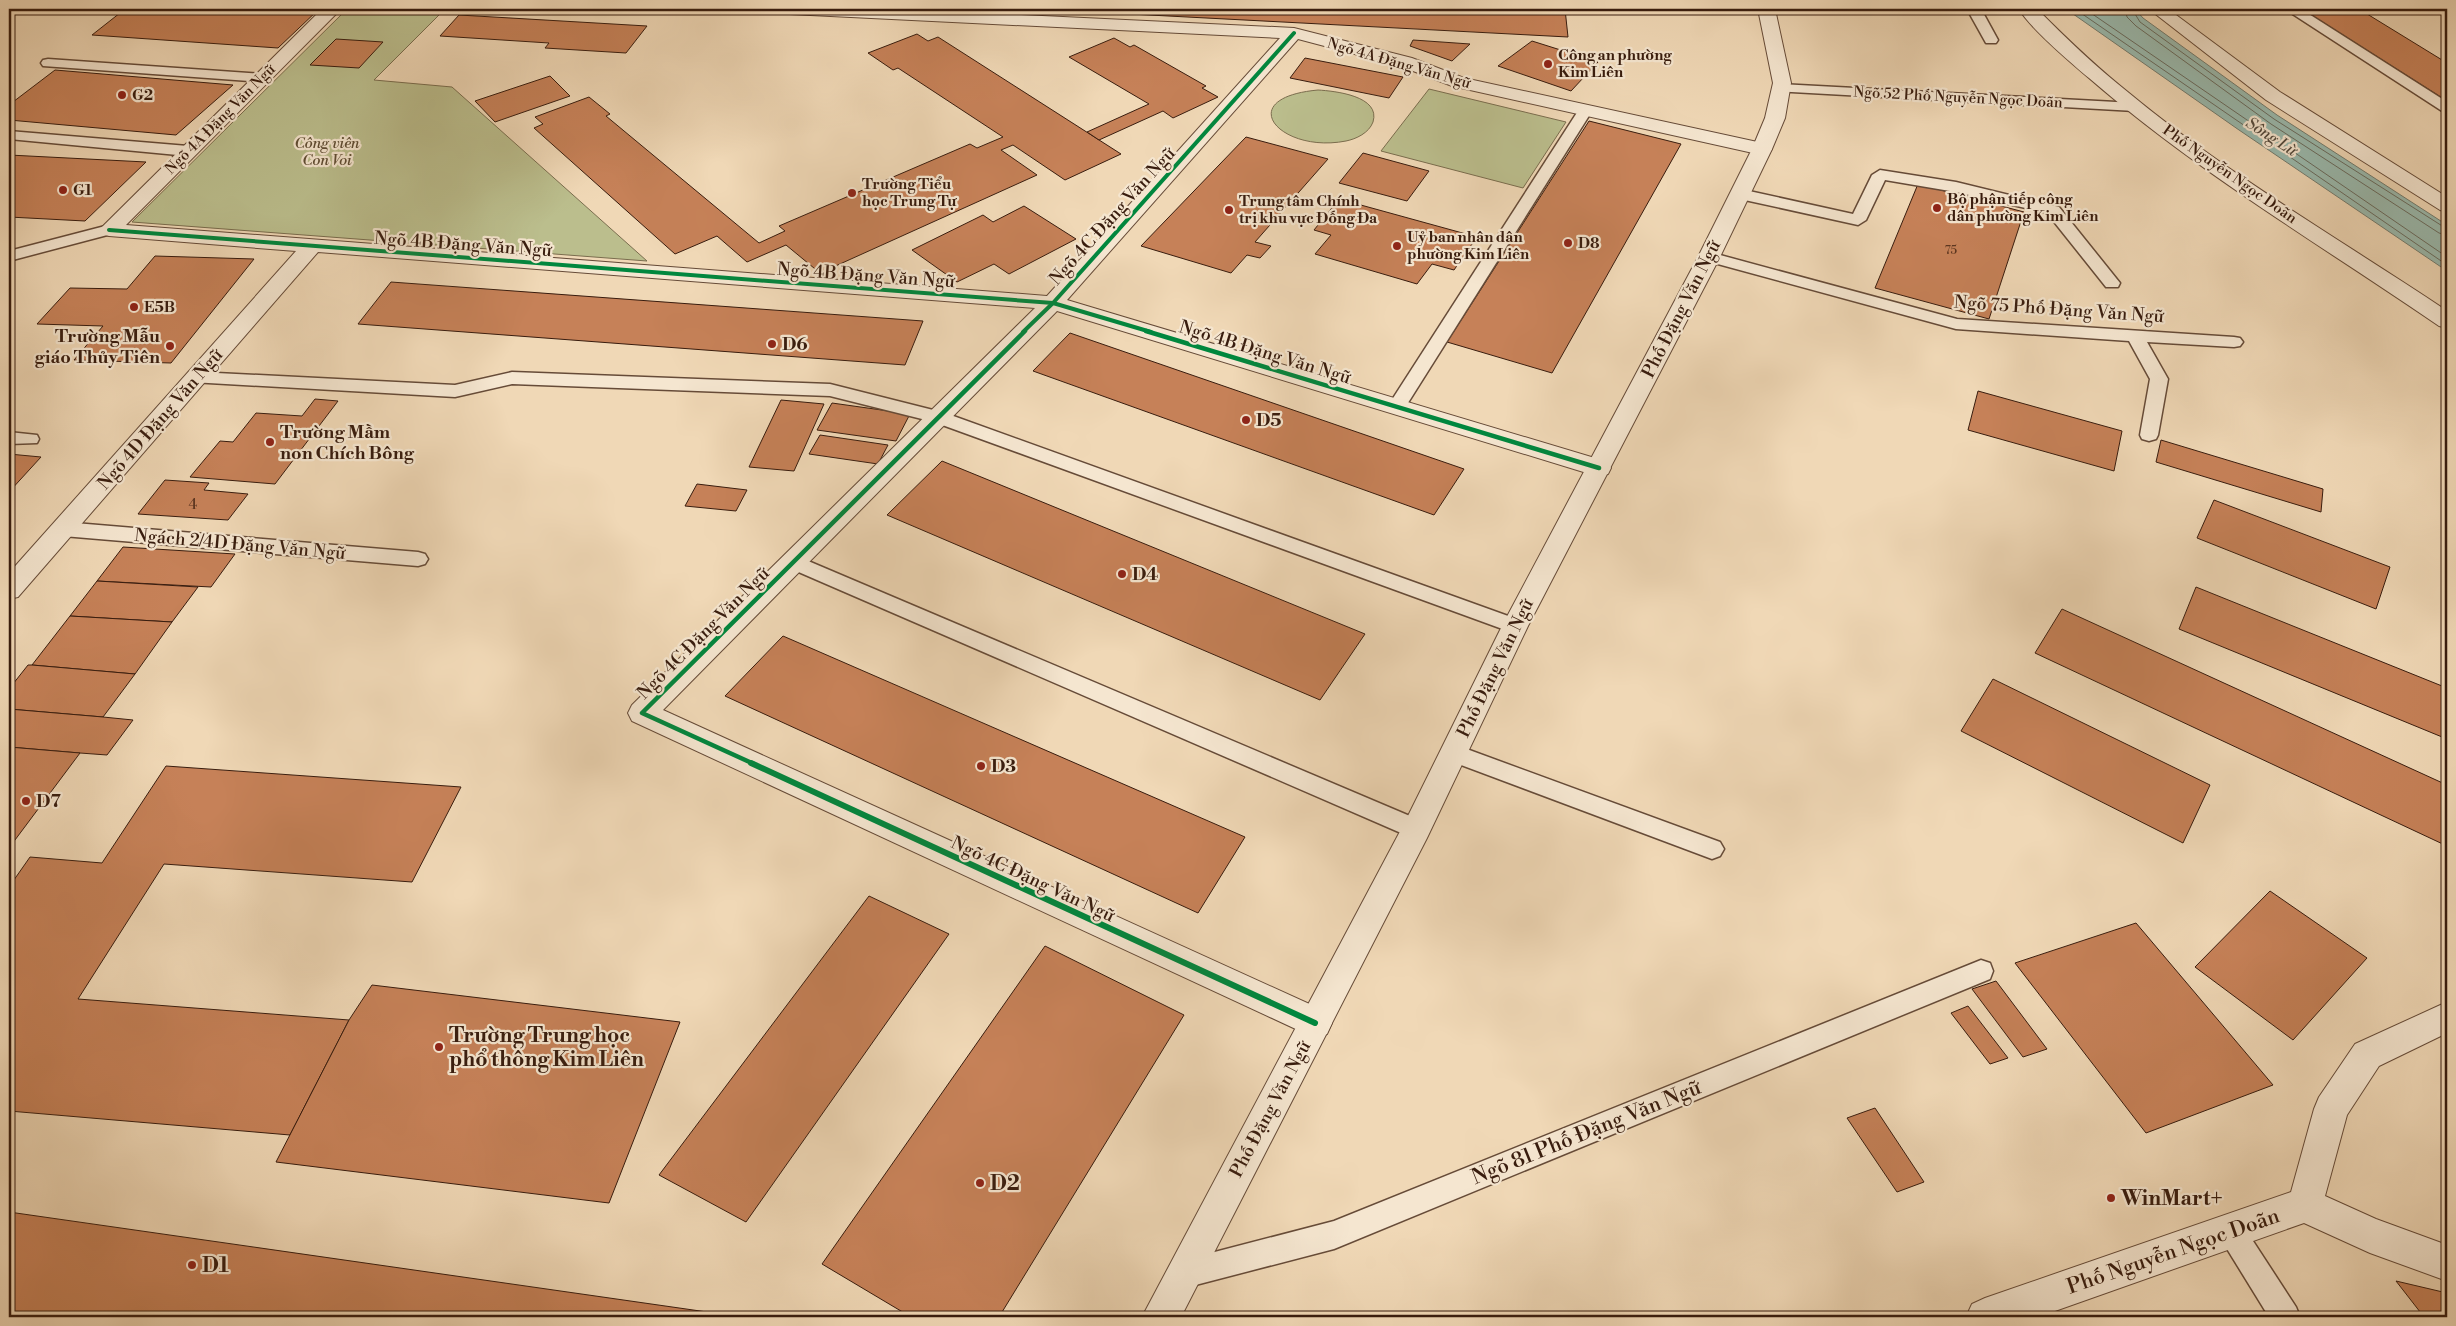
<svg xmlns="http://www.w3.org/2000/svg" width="2456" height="1326" font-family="'Libre Bodoni',serif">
<rect width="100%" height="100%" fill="#f0d8b6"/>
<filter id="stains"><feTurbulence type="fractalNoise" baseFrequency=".004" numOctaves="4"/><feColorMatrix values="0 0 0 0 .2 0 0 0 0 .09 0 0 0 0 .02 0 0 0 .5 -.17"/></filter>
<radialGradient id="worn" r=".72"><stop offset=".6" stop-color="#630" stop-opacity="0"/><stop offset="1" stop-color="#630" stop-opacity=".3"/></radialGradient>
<!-- green -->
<g fill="#bbbe8d" stroke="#7a6d4e">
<polygon points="347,9 445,9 374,80 452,87 647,261 132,222"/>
<polygon points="1429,89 1566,122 1523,188 1381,151"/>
<path d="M 1318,90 C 1335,91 1381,96 1373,122 C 1369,133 1356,139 1346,141 C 1280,154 1231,98 1318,90 Z"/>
</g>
<!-- water -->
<polygon fill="#9abaae" stroke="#737b6e" points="2066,9 2135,9 2143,18 2277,115 2447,225 2447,271 2239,130"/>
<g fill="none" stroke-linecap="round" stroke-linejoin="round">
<!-- shore -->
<g stroke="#696b5e" stroke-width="1">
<polyline points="2075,9 2447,265"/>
<polyline points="2085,9 2447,257"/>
<polyline points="2125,9 2127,17 2136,26 2271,124 2439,233 2447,235"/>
<polyline points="2132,9 2140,22 2274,119 2447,229"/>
</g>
</g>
<!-- building -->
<g fill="#c68158" stroke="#381c0e">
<polygon points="125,9 319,9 278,48 92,35"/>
<polygon points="1035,9 1565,9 1568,37"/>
<polygon points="2302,9 2359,9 2447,63 2447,101"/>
<polygon points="459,15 647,26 626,53 545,48 549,43 440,36"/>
<polygon points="917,34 928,41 938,37 1121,154 1065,180 1013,145 1001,150 1037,175 820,273 786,245 747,262 717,236 675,254 534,128 543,124 535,117 589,97 610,114 606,116 759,243 785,231 779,226 970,144 977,148 1003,137 898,68 893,70 868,53"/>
<polygon points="1114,38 1130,47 1134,45 1206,86 1202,88 1218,97 1173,118 1163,111 1099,140 1087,132 1149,104 1069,57"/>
<polygon points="336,39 383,42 359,68 310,65"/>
<polygon points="1413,40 1470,44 1452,61 1410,46"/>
<polygon points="1532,41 1567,52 1598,62 1571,91 1498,66"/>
<polygon points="1305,58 1403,77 1389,98 1290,78"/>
<polygon points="55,70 233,85 176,135 9,120 9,105"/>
<polygon points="550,76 570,96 495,122 475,101"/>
<polygon points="1589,121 1681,144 1552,373 1447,342"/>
<polygon points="1246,137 1328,159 1255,242 1271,246 1260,258 1247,255 1231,273 1141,246"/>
<polygon points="1363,153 1429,171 1407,201 1339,183"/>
<polygon points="9,155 146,162 85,221 9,217"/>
<polygon points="1918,184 2024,212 1989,319 1875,288"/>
<polygon points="1339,199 1477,237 1454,270 1432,264 1417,284 1315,254 1331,235 1314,230"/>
<polygon points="1024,206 1076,239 1009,274 994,264 957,282 912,250 983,215 993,222"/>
<polygon points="155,256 254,259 171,363 74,360 103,326 37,324 70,288 127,289"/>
<polygon points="391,282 923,321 905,365 358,324"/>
<polygon points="1070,333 1464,469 1434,515 1033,371"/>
<polygon points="1978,391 2122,431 2114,471 1968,430"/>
<polygon points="315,399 338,401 275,484 190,477 220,441 233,442 256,413 302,416"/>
<polygon points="781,400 824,404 794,471 749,467"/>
<polygon points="832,403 910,414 896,441 817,430"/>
<polygon points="820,435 888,445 878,464 809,454"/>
<polygon points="2161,440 2323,489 2321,512 2156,462"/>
<polygon points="9,454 41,457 9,492"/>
<polygon points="942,461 1365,634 1320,700 887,515"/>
<polygon points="165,480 209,483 204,490 248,494 228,520 138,514"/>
<polygon points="697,484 747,490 736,511 685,506"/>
<polygon points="2214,500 2390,567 2376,609 2197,538"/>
<polygon points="123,547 235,554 211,587 97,581"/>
<polygon points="97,581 198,587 172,622 70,616"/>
<polygon points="2196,587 2447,688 2447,739 2179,629"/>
<polygon points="2062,609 2447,785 2447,846 2035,653"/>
<polygon points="70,616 172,622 135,674 32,665"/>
<polygon points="783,636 1245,837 1198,913 725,696"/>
<polygon points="28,665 32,665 135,674 103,717 9,709 9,689"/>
<polygon points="1993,679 2210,785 2183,843 1961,731"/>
<polygon points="9,709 103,717 133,720 107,755 80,753 9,747"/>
<polygon points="9,747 80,753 9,848"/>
<polygon points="166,766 461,787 412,882 164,864 78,999 349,1020 290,1135 9,1111 9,887 30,857 102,863"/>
<polygon points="2270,891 2367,958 2293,1040 2195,967"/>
<polygon points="869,896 949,934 746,1222 659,1175"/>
<polygon points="2136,923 2273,1085 2146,1133 2015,963"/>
<polygon points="1045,946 1184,1015 999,1317 911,1317 822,1264"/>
<polygon points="1996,981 2047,1049 2023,1057 1972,989"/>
<polygon points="372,985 680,1022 609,1203 276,1162 349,1020"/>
<polygon points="1968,1006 2008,1058 1990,1064 1951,1013"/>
<polygon points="1875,1108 1924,1182 1897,1192 1847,1118"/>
<polygon points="9,1212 742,1317 9,1317"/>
<polygon points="2396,1281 2447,1293 2447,1317 2424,1317"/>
</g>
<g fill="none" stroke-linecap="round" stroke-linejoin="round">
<defs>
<g id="service">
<polygon points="1967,9 1981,9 1998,40 1996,43 1986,43"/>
<polygon points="2285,9 2301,9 2447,102 2447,112 2442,111"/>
<polygon points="48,59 262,74 269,78 262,82 43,66 41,63 43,60"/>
<polygon points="1780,84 2135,103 2142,107 2135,111 1775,91 1773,88"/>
<polygon points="1585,107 1592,111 1406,406 1403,410 1391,410 1388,406 1578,111"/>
<polygon points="9,131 188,146 196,151 188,156 9,139"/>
<polygon points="1880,170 1956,182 2059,207 2120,283 2118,287 2106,287 2047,213 1956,192 1885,180 1866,220 1858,225 1740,199 1732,194 1740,189 1853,214 1872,175"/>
<polygon points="109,225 115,227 117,230 115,233 9,261 9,251"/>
<polygon points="1709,252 1957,319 2234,337 2240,338 2243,342 2240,346 2234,347 2147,342 2168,379 2158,435 2156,439 2149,441 2142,439 2140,435 2150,379 2129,341 1956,329 1703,260 1701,257 1703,254"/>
<polygon points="197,372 455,385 512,372 830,384 945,413 1522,621 1525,626 1522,631 1515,634 1508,631 934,422 830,396 512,384 455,397 191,382 188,378 191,374"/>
<polygon points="9,432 37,435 39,439 37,443 9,444"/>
<polygon points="63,522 418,552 425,554 428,559 425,564 418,566 63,536 56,534 53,529 56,524"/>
<polygon points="794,555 1424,822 1428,829 1424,836 1416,839 1408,836 787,567 784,562 787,557"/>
<polygon points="1453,744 1720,842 1724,849 1720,856 1712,859 1445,759 1442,753 1445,747"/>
<polygon points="1981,960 1990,963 1993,971 1990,979 1334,1249 1184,1288 1174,1284 1170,1274 1174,1264 1184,1260 1334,1221"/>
<polygon points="2230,1217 2240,1221 2296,1307 2300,1317 2269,1317 2216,1231 2220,1221"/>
</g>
<g id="minor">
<polygon points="322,9 341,9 126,225 1047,296 1280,38 790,14 784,13 782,9 894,9 1294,28 1412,58 1464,78 1762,143 1769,145 1772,149 1769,153 1762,155 1452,86 1400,66 1298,39 1067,300 1608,462 1611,468 1608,474 1599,476 1590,474 1057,311 663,710 1327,1012 1332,1023 1327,1034 1315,1038 632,721 628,713 632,705 1035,308 318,252 18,597 9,599 9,573 296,251 109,236 102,234 99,230"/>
<path d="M 2019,9 L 2037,9 C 2066,38 2096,67 2129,93 C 2228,175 2341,240 2447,311 L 2447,328 L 2439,326 C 2321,245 2197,172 2089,78 C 2070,62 2030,28 2019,9 Z"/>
<polygon points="2149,9 2168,9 2280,92 2447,197 2447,212 2440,210 2266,100"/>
<polygon points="2447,1002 2447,1033 2379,1066 2347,1115 2325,1196 2376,1219 2447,1245 2447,1281 2370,1253 2304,1223 2038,1317 1966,1317 1972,1304 1985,1298 2291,1192 2314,1109 2319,1097 2355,1044"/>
</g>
<polygon id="tertiary" points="1758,9 1775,9 1791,83 1785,118 1772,149 1720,257 1528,626 1427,838 1181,1317 1142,1317 1405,822 1502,626 1698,257 1752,149 1765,118 1773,83"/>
</defs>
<!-- service casing -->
<use href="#service" stroke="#664b38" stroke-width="3"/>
<!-- minor casing -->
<use href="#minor" stroke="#664b38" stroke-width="2"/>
<!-- tertiary casing -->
<use href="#tertiary" stroke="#664b38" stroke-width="2"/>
<!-- service -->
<use href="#service" fill="#f5e6d0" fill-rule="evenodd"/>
<!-- minor -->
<use href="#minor" fill="#f5e6d0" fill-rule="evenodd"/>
<!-- tertiary -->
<use href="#tertiary" fill="#f5e6d0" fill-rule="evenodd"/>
<defs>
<g id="cycleway-far2">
<polyline points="109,230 1053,303 1151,332"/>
<polyline points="1023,332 1053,303 1294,33"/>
</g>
<g id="cycleway-far1">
<polyline points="1146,331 1599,468"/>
<polyline points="754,764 642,713 1025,331"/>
</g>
<polyline id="cycleway" points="751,763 1315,1023"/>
</defs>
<!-- cycleway-far2 casing -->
<use href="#cycleway-far2" stroke="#f5e6d0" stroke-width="6"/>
<!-- cycleway-far1 casing -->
<use href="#cycleway-far1" stroke="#f5e6d0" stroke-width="8"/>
<!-- cycleway casing -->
<use href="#cycleway" stroke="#f5e6d0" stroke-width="9"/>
<!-- cycleway-far2 -->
<use href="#cycleway-far2" stroke="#00873e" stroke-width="4"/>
<!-- cycleway-far1 -->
<use href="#cycleway-far1" stroke="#00873e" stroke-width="4.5"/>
<!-- cycleway -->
<use href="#cycleway" stroke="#00873e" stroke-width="6"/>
</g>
<!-- markers -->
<g fill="#8f2418" stroke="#f5e6d0" stroke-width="2">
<circle cx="1548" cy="64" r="5"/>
<circle cx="122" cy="95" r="5"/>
<circle cx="63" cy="190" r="5"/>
<circle cx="852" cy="193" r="5"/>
<circle cx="1937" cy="208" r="5"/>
<circle cx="1229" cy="210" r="5"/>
<circle cx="1568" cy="243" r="5"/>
<circle cx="1397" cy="246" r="5"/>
<circle cx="134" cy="307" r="5"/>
<circle cx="772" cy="344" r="5"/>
<circle cx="170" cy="346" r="5"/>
<circle cx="1246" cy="420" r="5"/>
<circle cx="270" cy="442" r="5"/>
<circle cx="1122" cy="574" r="5"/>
<circle cx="981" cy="766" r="5"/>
<circle cx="26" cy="801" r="5"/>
<circle cx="439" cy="1047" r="5"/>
<circle cx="980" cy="1183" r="5"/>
<circle cx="2111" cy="1198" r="5"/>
<circle cx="192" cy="1265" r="5"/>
</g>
<g text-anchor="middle" stroke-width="4.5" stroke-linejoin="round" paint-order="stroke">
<!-- far-number labels -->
<g font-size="12" fill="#5c3520">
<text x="1951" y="254">75</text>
</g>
<!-- far-poi labels -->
<g font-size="15" font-weight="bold" fill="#381c0e" stroke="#f5e6d0" text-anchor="start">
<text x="1558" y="60">Công an phường<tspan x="1558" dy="17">Kim Liên</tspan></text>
<text x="132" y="100">G2</text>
<text x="862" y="189">Trường Tiểu<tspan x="862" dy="17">học Trung Tự</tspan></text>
<text x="73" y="195">G1</text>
<text x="1947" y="204">Bộ phận tiếp công<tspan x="1947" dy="17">dân phường Kim Liên</tspan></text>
<text x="1239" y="206">Trung tâm Chính<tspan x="1239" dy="17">trị khu vực Đống Đa</tspan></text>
<text x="1407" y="242">Uỷ ban nhân dân<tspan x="1407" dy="17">phường Kim Liên</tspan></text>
<text x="1578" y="248">D8</text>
<text x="144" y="312">E5B</text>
</g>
<!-- far-street labels -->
<g font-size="15" fill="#381c0e" stroke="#f5e6d0">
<text transform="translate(1399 63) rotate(16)" y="5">Ngõ 4A Đặng Văn Ngữ</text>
<text transform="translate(1958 97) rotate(3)" y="5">Ngõ 52 Phố Nguyễn Ngọc Doãn</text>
<text transform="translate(220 119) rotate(-45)" y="5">Ngõ 4A Đặng Văn Ngữ</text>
<text transform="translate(2230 174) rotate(35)" y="5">Phố Nguyễn Ngọc Doãn</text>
</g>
<!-- far-park labels -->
<g font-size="15" font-style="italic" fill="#5f4d34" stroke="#f5e6d0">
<text x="327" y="148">Công viên<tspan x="327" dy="17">Con Voi</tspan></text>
</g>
<!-- number labels -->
<g font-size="15" fill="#5c3520">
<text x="193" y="509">4</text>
</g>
<!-- far-water labels -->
<g font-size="16" font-style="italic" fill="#554b3e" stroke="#f5e6d0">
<text transform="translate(2272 136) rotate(33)" y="6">Sông Lừ</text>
</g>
<!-- street labels -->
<g font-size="18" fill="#381c0e" stroke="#f5e6d0">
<text transform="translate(1112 216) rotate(-48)" y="6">Ngõ 4C Đặng Văn Ngữ</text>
<text transform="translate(463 244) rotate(4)" y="6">Ngõ 4B Đặng Văn Ngữ</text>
<text transform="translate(866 275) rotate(4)" y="6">Ngõ 4B Đặng Văn Ngữ</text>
<text transform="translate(1681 309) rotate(-63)" y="6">Phố Đặng Văn Ngữ</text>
<text transform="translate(2059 309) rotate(4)" y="6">Ngõ 75 Phố Đặng Văn Ngữ</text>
<text transform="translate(1265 352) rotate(17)" y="6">Ngõ 4B Đặng Văn Ngữ</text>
<text transform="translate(160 419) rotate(-49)" y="6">Ngõ 4D Đặng Văn Ngữ</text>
<text transform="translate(240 544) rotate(5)" y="6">Ngách 2/4D Đặng Văn Ngữ</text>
<text transform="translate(703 633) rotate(-45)" y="6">Ngõ 4C Đặng Văn Ngữ</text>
<text transform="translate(1495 668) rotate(-64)" y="6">Phố Đặng Văn Ngữ</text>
<text transform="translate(1033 879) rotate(25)" y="6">Ngõ 4C Đặng Văn Ngữ</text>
<text transform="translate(1270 1109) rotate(-62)" y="6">Phố Đặng Văn Ngữ</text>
</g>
<!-- poi labels -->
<g font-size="18" font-weight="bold" fill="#381c0e" stroke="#f5e6d0" text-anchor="start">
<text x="160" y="342" text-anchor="end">Trường Mẫu<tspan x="160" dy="21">giáo Thủy Tiên</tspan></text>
<text x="782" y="350">D6</text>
<text x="1256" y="426">D5</text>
<text x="280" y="438">Trường Mầm<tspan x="280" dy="21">non Chích Bông</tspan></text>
<text x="1132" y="580">D4</text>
<text x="991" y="772">D3</text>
<text x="36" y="807">D7</text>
</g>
<!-- near-poi labels -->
<g font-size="21" font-weight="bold" fill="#381c0e" stroke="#f5e6d0" text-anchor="start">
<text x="449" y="1042">Trường Trung học<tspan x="449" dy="24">phổ thông Kim Liên</tspan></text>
<text x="990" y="1190">D2</text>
<text x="2121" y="1205">WinMart+</text>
<text x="202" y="1272">D1</text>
</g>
<!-- near-street labels -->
<g font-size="21" fill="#381c0e" stroke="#f5e6d0">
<text transform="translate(1586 1132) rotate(-22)" y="7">Ngõ 81 Phố Đặng Văn Ngữ</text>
<text transform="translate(2173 1251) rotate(-19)" y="7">Phố Nguyễn Ngọc Doãn</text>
</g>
</g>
<!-- margin -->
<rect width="2456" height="1326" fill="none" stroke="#f0d8b6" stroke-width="30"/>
<rect x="10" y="10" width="2436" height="1306" fill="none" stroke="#381c0e" stroke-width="2.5"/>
<rect x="15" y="15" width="2426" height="1296" fill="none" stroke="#381c0e"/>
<rect width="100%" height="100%" filter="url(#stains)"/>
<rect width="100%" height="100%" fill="url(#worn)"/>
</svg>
